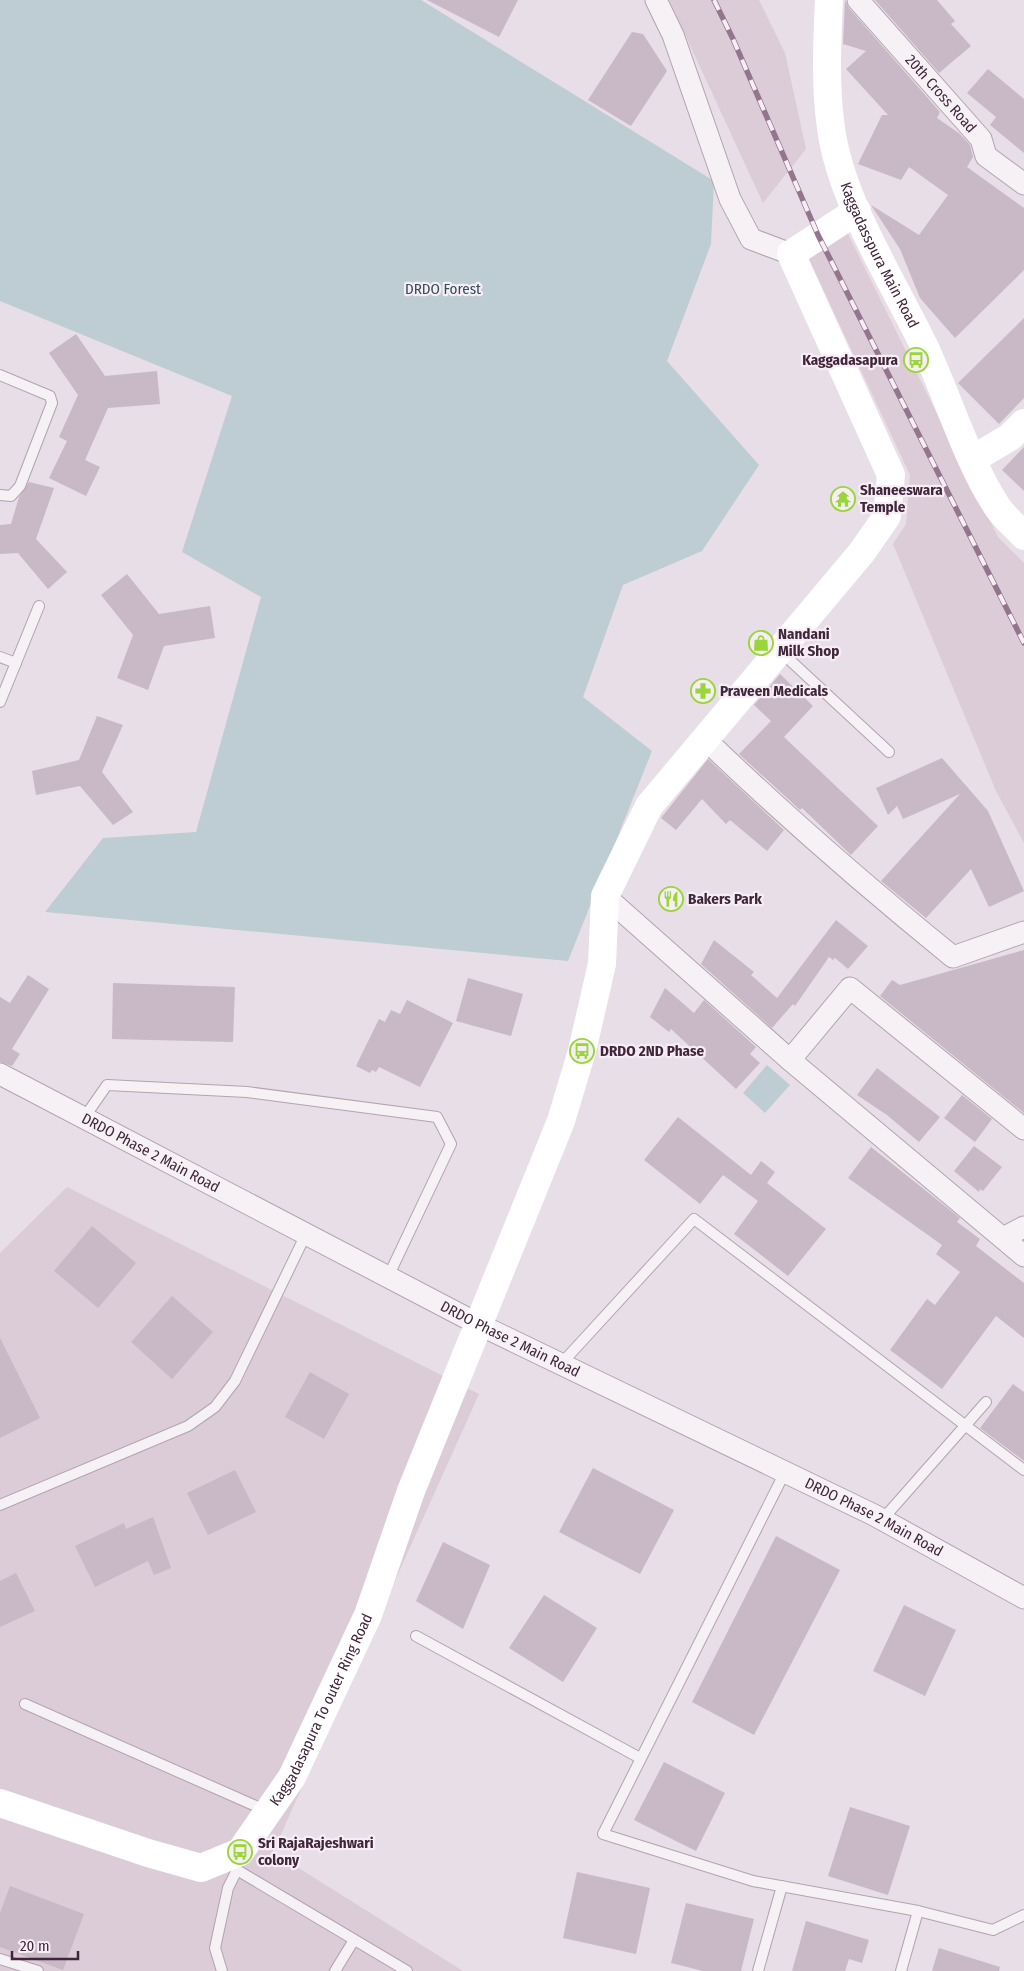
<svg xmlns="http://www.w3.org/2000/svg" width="1024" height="1971" font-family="'Fira Sans Condensed',sans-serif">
<rect width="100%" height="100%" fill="#e8dee7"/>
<!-- built -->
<g fill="#dbccd7">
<polygon points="669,0 759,0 785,53 806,149 763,203"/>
<polygon points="847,232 998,537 1024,563 1024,843 996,791 893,544 906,524 910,475 808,257"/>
<polygon points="67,1187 479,1394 273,1852 463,1971 0,1971 0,1253"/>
</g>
<!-- green -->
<g fill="#becdd3">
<polygon points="0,0 421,0 714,181 711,244 667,361 759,465 702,551 623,585 583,697 652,751 568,961 45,912 103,838 196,832 261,597 182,552 232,396 0,301"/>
<polygon points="767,1065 790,1085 765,1113 743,1093"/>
</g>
<!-- building -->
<g fill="#c9b8c6">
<polygon points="427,0 518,0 499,37"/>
<polygon points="845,0 849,8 940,112 937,118 960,134 970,145 973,157 967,167 1024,208 1024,270 955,338 920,298 900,249 871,205 919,235 948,195 909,167 901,180 858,164 882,115 888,115 846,69 866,51 843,44"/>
<polygon points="875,0 937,0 955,21 951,24 971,46 939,73"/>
<polygon points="632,32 643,34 667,71 631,126 588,100"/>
<polygon points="988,69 1024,99 1024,153 990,125 996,117 967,93"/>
<polygon points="1024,318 1024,398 999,424 958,383"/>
<polygon points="76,334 105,376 157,371 160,404 108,408 85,460 100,467 86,496 49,478 67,441 59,437 78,395 49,353"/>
<polygon points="1024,447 1024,491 1002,470"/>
<polygon points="29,482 54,488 36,539 67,572 48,589 18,553 0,554 0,525 11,524 19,497"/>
<polygon points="127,574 159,614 210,606 215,638 164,646 148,690 117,678 133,635 101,595"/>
<polygon points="780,674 813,706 784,737 878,826 851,855 802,808 800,810 739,754 771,721 754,705"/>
<polygon points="97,716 123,725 102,772 133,812 113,825 80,786 36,795 32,771 79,760"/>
<polygon points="942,758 988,811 1024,891 989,907 971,869 926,918 881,881 960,794 903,819 897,806 888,815 876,788"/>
<polygon points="708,759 784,830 767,851 730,820 726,824 702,799 676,830 661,818"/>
<polygon points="836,920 868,946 848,969 835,958 833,960 829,957 795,1006 793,1004 772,1028 701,964 714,940 754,972 751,975 777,998"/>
<polygon points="1024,950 1024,1113 880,996 892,980 900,985"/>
<polygon points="28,975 49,989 12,1049 20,1054 12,1066 0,1062 0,997 10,1003"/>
<polygon points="468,978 523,994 511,1036 456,1021"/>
<polygon points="113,983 235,987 233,1042 112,1039"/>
<polygon points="665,988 694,1013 704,1000 756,1047 750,1054 760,1063 736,1089 671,1029 669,1032 650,1017"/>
<polygon points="407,1000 453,1023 420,1087 379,1067 376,1072 372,1070 370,1073 356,1066 379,1019 385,1022 391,1010 400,1014"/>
<polygon points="877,1068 940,1117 919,1142 887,1115 857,1095"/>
<polygon points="962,1095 992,1119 975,1142 944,1118"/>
<polygon points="678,1117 751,1175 761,1161 775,1172 767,1183 826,1229 788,1276 734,1234 758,1201 723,1175 700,1204 644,1160"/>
<polygon points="974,1146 1002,1167 983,1191 980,1189 979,1192 954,1171"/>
<polygon points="871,1147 960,1218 957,1222 980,1239 976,1246 1024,1283 1024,1338 996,1316 942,1389 890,1350 927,1299 935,1305 960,1272 936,1254 942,1245 848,1178"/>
<polygon points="92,1226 136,1263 98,1308 54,1271"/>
<polygon points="172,1296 213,1332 172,1379 131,1342"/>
<polygon points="0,1338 40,1418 0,1438"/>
<polygon points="310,1372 349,1394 324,1439 285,1417"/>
<polygon points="1013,1384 1024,1392 1024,1461 980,1428"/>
<polygon points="593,1468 674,1510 640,1574 559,1532"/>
<polygon points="235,1470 256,1512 208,1535 187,1493"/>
<polygon points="153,1517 171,1568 154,1575 148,1561 95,1587 75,1546 124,1523 126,1529"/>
<polygon points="776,1536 840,1570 754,1735 692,1702"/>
<polygon points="443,1542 490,1565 463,1629 416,1601"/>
<polygon points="16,1573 35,1611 0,1627 0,1581"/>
<polygon points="544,1595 597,1628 563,1682 509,1648"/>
<polygon points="904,1605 956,1630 925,1696 873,1671"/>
<polygon points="664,1762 725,1793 696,1851 634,1820"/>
<polygon points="850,1807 910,1826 888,1895 828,1876"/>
<polygon points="577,1872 650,1888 636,1954 563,1938"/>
<polygon points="10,1886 84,1914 63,1970 0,1947 0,1913"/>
<polygon points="686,1903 754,1919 741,1971 703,1971 671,1963"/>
<polygon points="806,1921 869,1940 862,1963 849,1959 845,1971 792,1971"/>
<polygon points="939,1948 1000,1967 999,1971 932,1971"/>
</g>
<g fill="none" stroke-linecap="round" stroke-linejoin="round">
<defs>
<g id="lane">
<polyline points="0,375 50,396 52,403 20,486 11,496 0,495"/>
<polyline points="780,651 889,752"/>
<polyline points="0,657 16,663"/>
<polyline points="0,702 39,606"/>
<polyline points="84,1118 107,1085 247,1092 437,1117 451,1144 388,1277"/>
<polyline points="561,1364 694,1219 1024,1470"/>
<polyline points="785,1472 603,1834 753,1881 918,1911 993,1930 1024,1915"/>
<polyline points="0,1505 188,1426 215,1407 235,1381 306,1234"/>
<polyline points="882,1520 986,1402"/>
<polyline points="416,1636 640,1758"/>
<polyline points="25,1704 267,1811"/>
<polyline points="237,1870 407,1971"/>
<polyline points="0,1959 38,1971"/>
<polyline points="222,1971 215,1948 228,1888 237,1870 235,1864"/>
<polyline points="335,1971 354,1940"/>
<polyline points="758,1971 782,1886"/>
<polyline points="901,1971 918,1911"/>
</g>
<g id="street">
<polyline points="656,0 673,35 730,199 751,239 791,254"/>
<path id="s1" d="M 858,0 L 981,139 L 986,156 L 1024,184"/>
<path d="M 705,739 C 784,815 868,888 953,957 L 1024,932"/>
<polyline points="605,896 790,1060 1024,1256"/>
<polyline points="790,1060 850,988 1024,1129"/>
<path id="s2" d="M 0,1074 L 478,1324 L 874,1515 L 1024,1598"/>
<polyline points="1003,1238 1024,1227"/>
</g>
</defs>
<!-- lane casing -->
<use href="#lane" stroke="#b2a3b0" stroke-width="12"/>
<!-- street casing -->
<use href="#street" stroke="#b2a3b0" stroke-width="23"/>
<!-- lane -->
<use href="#lane" stroke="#f6f1f5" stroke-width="10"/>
<!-- street -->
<use href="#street" stroke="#f6f1f5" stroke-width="21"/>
<!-- secondary -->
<g stroke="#fff" stroke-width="28">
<path id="s3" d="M 829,0 C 827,42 825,86 831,128 C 841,203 894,282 926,350 C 949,400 968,463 998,508 C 1005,518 1016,527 1024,536"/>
<polyline points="973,459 1010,437 1024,423"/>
<path id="s4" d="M 0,1803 L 148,1853 L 201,1868 L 240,1852 L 292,1777 L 368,1615 L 411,1491 L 561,1121 L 582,1051 L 602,964 L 605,896 L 649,806 L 862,552 L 887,516 L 891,475 L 791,254 L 857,211"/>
</g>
<defs>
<polyline id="rail" points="714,0 733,39 818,235 1024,643"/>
</defs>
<!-- rail casing -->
<use href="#rail" stroke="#93768e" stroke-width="5.5"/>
<!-- rail -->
<use href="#rail" stroke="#f6edf5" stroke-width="4" stroke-dasharray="11" stroke-linecap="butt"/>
</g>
<!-- icons -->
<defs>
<symbol id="bus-ring" viewBox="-11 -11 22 22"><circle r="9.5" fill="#f6edf5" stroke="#98d63a" stroke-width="1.5"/><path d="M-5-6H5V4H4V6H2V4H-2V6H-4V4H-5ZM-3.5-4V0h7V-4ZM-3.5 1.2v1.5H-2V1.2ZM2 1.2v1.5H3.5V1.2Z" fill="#98d63a"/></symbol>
<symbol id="temple-ring" viewBox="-11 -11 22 22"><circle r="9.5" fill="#f6edf5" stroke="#98d63a" stroke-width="1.5"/><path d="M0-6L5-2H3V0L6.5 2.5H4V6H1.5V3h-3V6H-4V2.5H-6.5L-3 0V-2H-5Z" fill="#98d63a"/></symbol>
<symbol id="shop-ring" viewBox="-11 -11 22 22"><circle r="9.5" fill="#f6edf5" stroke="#98d63a" stroke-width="1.5"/><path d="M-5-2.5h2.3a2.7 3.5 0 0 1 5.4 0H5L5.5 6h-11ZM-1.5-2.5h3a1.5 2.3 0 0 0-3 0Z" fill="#98d63a"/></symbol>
<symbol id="pharmacy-ring" viewBox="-11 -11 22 22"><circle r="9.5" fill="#f6edf5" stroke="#98d63a" stroke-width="1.5"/><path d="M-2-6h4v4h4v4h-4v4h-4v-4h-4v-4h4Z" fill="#98d63a"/></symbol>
<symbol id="restaurant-ring" viewBox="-11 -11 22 22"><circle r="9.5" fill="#f6edf5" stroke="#98d63a" stroke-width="1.5"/><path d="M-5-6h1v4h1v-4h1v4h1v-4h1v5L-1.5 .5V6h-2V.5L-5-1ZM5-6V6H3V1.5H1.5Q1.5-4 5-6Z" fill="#98d63a"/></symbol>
</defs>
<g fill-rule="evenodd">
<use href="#bus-ring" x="902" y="346" width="28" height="28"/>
<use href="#temple-ring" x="829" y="485" width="28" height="28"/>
<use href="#shop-ring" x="747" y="629" width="28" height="28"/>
<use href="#pharmacy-ring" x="689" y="677" width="28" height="28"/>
<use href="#restaurant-ring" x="657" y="885" width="28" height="28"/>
<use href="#bus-ring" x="568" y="1037" width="28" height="28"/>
<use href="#bus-ring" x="226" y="1838" width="28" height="28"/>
</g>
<g text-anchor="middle" stroke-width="4.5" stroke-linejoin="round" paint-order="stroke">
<!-- street labels -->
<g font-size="15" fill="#40263b" stroke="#f6edf5">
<text dy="5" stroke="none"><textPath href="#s1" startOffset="125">20th Cross Road</textPath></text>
<text dy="5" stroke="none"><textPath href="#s3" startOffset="265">Kaggadasspura Main Road</textPath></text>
<text dy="5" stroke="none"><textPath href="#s2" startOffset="170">DRDO Phase 2 Main Road</textPath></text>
<text dy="5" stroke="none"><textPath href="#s2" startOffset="575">DRDO Phase 2 Main Road</textPath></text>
<text dy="5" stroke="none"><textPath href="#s2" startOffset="980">DRDO Phase 2 Main Road</textPath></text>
<text dy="5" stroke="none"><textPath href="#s4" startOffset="418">Kaggadasapura To outer Ring Road</textPath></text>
</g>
<!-- park labels -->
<g font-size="15" fill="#324d5d" stroke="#f6edf5">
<text x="443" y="294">DRDO Forest</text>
</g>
<!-- poi labels -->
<g font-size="15" font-weight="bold" fill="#40263b" stroke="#f6edf5" text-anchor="start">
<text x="898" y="365" text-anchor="end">Kaggadasapura</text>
<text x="860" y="495">Shaneeswara<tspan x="860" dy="17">Temple</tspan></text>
<text x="778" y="639">Nandani<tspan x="778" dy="17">Milk Shop</tspan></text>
<text x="720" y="696">Praveen Medicals</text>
<text x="688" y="904">Bakers Park</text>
<text x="600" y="1056">DRDO 2ND Phase</text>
<text x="258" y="1848">Sri RajaRajeshwari<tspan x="258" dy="17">colony</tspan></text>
</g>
</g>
<!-- scale -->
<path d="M12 1951v8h66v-8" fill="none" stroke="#40263b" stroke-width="2.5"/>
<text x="20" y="1951" font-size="15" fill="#40263b" stroke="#f6edf5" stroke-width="4" paint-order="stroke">20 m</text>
</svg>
